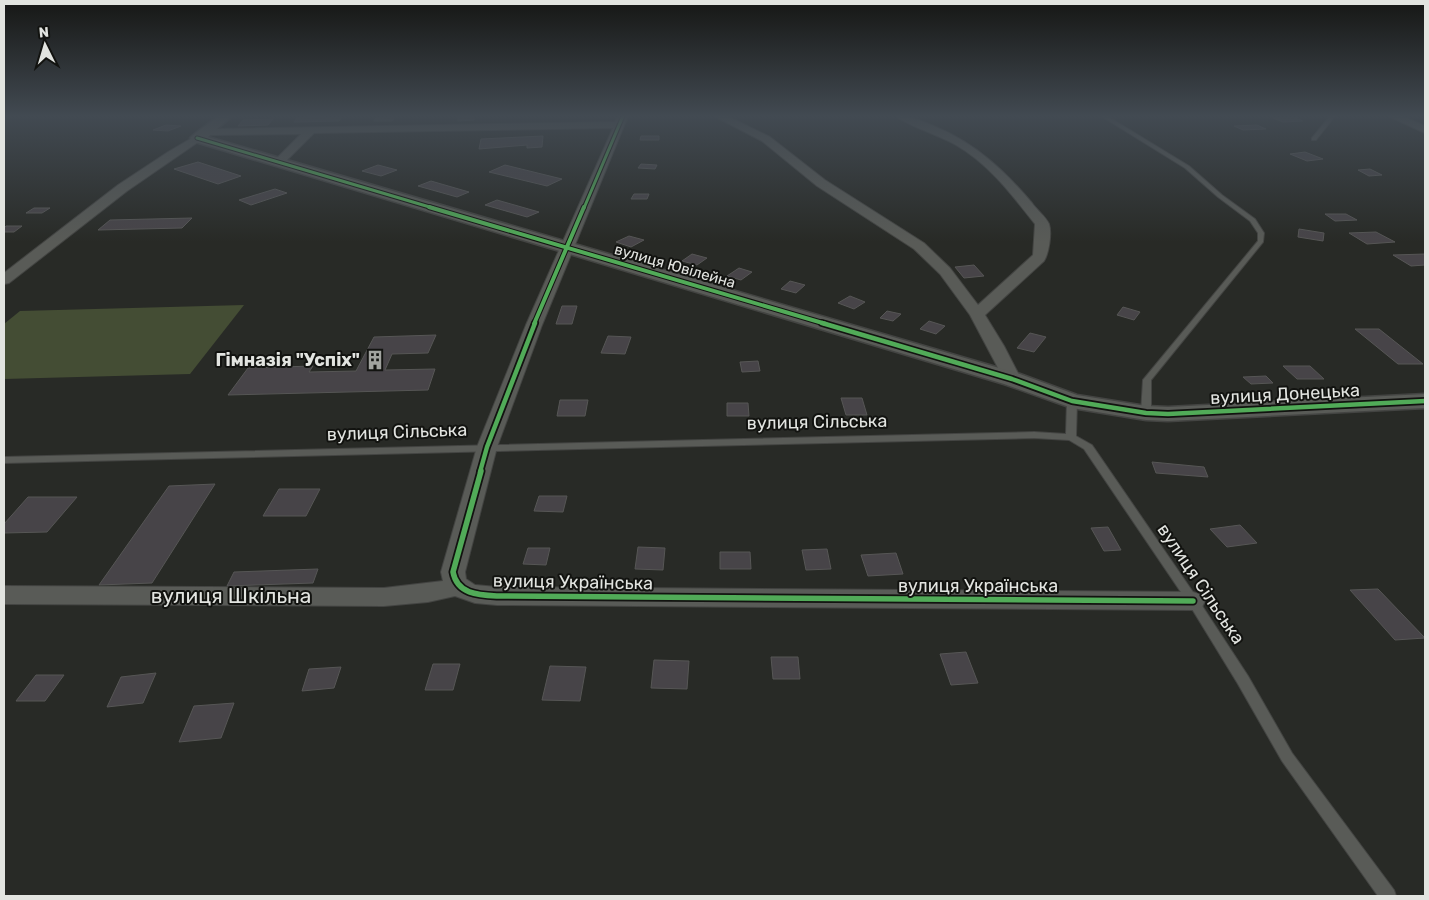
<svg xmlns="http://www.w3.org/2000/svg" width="1429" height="900" font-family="Rubik,sans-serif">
<rect width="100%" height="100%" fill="#282a26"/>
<!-- green -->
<polygon fill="#444d34" points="244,305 190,374 4,379 4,324 20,311"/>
<!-- building -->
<g fill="#474448" stroke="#565655">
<polygon points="317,116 326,116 325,118 342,117 339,121 294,122 297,118"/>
<polygon points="458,116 474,116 474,120 458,121"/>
<polygon points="395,117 392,121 374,121 376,118"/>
<polygon points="1293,117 1303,121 1283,122 1273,118"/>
<polygon points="273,119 268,125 238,126 243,120"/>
<polygon points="166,125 181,126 168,131 153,130"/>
<polygon points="1257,125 1266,129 1243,130 1234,126"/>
<polygon points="543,136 542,147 527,148 527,145 479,149 481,139"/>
<polygon points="641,136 659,136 659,140 640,140"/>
<polygon points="1305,152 1323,159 1307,161 1290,154"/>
<polygon points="198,162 241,176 218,184 174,169"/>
<polygon points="641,164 657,165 655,169 638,168"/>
<polygon points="378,165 397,170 381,176 362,171"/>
<polygon points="505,165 562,179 547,186 489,172"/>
<polygon points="1370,169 1382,175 1369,176 1358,170"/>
<polygon points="431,181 469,192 457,197 418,186"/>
<polygon points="275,189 287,193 251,205 239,200"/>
<polygon points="634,194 649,194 647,199 631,199"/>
<polygon points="497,200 539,212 527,217 485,205"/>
<polygon points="34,208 50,208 42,213 26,213"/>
<polygon points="1325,214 1346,214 1357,220 1335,221"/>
<polygon points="192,218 182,228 98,230 110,220"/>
<polygon points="6,226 22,226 14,232 4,232 4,228"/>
<polygon points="1299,229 1324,233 1323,241 1298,237"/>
<polygon points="1376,232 1395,242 1367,244 1349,233"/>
<polygon points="629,236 644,240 631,247 616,242"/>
<polygon points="692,254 707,258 697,265 682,261"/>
<polygon points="1425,254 1425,265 1411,266 1393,255"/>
<polygon points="974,265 984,276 964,278 955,267"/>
<polygon points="739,268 752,272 741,280 727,276"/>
<polygon points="790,281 805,285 796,293 781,289"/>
<polygon points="850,296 865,302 854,309 838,303"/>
<polygon points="562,306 577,306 572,324 556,324"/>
<polygon points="1123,307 1140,312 1134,320 1117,315"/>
<polygon points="887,311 901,314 893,321 880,318"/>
<polygon points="929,321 945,326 936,334 920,329"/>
<polygon points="1355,329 1379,329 1423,364 1398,364"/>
<polygon points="1030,333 1046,337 1034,352 1017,348"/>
<polygon points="436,335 428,353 392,354 385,370 435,369 428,390 228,395 248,368 313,366 309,372 356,371 374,337"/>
<polygon points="608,336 631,337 625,354 601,353"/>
<polygon points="758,361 760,371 742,372 740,362"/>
<polygon points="1283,366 1310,366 1324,379 1297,379"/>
<polygon points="1266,376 1273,383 1251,384 1243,377"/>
<polygon points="841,398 862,398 867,415 846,415"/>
<polygon points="560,400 588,400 585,416 557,416"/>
<polygon points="727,403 748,403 749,416 727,416"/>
<polygon points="1152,462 1204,467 1208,477 1156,473"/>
<polygon points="215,484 152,583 99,585 169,486"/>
<polygon points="279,489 320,489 306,516 263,516"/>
<polygon points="539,496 567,496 563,512 534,511"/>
<polygon points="28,497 77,497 47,532 4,533 4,524"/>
<polygon points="1240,525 1257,543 1227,547 1210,529"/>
<polygon points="1108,527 1121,550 1104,551 1091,528"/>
<polygon points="638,547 665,548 663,570 635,569"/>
<polygon points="528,548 550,548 546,565 523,564"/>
<polygon points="827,549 831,569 806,570 802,550"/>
<polygon points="720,552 750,552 751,569 720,569"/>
<polygon points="896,553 903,574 868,576 861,555"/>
<polygon points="318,569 313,583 227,586 234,572"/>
<polygon points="1378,589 1425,638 1395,640 1350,590"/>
<polygon points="966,652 978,683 951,685 940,654"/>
<polygon points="771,657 798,657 800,679 773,679"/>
<polygon points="654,660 689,661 687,689 651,688"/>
<polygon points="433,664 460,664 453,690 425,690"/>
<polygon points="550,666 586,667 580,701 542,700"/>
<polygon points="341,667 334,688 302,691 309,669"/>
<polygon points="156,673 143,703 107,707 121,677"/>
<polygon points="36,675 64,675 45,701 16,701"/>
<polygon points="234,703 221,738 179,742 194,706"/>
</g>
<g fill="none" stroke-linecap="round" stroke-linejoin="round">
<defs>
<g id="service">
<polygon points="1101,116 1107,116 1189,166 1222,195 1255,219 1264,233 1263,242 1151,380 1151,413 1146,416 1141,413 1143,380 1258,241 1258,233 1250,221 1218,197 1185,168"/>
<polygon points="1330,116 1335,116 1316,140 1312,140 1312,138"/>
<polygon points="1072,398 1077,401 1076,436 1092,445 1197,598 1248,676 1292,753 1394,890 1396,896 1378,896 1282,761 1238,684 1189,604 1084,449 1069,440 1034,438 4,463 4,457 1034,432 1066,434 1067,401"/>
</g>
<g id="minor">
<polygon points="618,116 628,116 542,325 497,447 465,572 466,579 475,585 497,587 1193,592 1202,595 1205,601 1202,607 1193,610 497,605 475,603 455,596 428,602 384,606 4,604 4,586 384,588 443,581 441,572 477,447 526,325 613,128 314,133 283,164 275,164 273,162 301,134 208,135 203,132 208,129 615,122"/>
<path d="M 714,116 L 727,116 L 770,137 L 825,180 L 924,243 L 950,268 L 978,305 L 1033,255 L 1035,224 C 1012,195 989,164 956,145 C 941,136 906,125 896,116 C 911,116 922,121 936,127 C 976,144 1004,170 1032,203 C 1036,209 1046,217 1049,224 C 1052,233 1049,253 1044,261 L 985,315 L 1004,346 L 1021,379 L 1018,383 L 1012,384 L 1006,383 L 970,315 L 940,274 L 914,249 L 817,186 L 762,141 Z"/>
<polygon points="1388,116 1402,116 1425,126 1425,133"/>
<polygon points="197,135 202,138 201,140 127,191 9,283 4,284 4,273 118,185 168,152"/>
</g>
<path id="tertiary" d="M 218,116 L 232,116 L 208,137 L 1020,374 L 1077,395 L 1146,406 L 1168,407 L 1425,394 L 1425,408 L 1168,421 L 1146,420 L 1072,408 L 1004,384 L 192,141 L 190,138 C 197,131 210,123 218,116 Z"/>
</defs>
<!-- service casing -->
<use href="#service" stroke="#434442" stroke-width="2"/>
<!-- minor casing -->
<use href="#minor" stroke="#434442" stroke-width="2"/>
<!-- tertiary casing -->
<use href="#tertiary" stroke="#434442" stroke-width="3"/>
<!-- service -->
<use href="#service" fill="#595b57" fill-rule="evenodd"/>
<!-- minor -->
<use href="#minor" fill="#595b57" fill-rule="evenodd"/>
<!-- tertiary -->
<use href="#tertiary" fill="#595b57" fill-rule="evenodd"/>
<defs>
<g id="cycleway-far3">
<polyline points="197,138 433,208"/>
<polyline points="584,208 623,116"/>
</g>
<g id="cycleway-far2">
<polyline points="429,207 826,324"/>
<polyline points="534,324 584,207"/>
</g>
<g id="cycleway-far1">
<polyline points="822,323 1012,379 1072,401 1146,413 1168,414 1425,401"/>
<polyline points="480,472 487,447 535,323"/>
</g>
<path id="cycleway" d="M 481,471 L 453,572 C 457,594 478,595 497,596 L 1193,601"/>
</defs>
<!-- cycleway-far3 casing -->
<use href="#cycleway-far3" stroke="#121310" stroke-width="5"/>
<!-- cycleway-far2 casing -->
<use href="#cycleway-far2" stroke="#121310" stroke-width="6"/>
<!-- cycleway-far1 casing -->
<use href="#cycleway-far1" stroke="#121310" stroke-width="8"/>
<!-- cycleway casing -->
<use href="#cycleway" stroke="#121310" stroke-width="9"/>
<!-- cycleway-far3 -->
<use href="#cycleway-far3" stroke="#51ab58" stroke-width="3"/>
<!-- cycleway-far2 -->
<use href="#cycleway-far2" stroke="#51ab58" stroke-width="4"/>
<!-- cycleway-far1 -->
<use href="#cycleway-far1" stroke="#51ab58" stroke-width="4.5"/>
<!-- cycleway -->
<use href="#cycleway" stroke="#51ab58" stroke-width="5.5"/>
</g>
<!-- sky -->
<linearGradient id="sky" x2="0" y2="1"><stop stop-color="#161715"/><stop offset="0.48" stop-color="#424a52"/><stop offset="1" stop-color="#424a52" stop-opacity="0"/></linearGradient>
<rect width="1429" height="242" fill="url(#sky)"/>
<!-- icons -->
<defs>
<symbol id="building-bare" viewBox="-9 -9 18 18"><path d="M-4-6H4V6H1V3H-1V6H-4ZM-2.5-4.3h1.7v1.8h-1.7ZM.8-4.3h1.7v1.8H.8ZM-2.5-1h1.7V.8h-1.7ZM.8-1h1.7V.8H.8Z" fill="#a1a39f" stroke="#121310" stroke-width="2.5" paint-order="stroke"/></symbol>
</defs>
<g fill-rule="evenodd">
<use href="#building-bare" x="361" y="346" width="28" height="28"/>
</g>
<g text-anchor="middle" stroke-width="4" stroke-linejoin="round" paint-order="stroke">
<!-- far-street labels -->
<g font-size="15" fill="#e2e4e0" stroke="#121310">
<text transform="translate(675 266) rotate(16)" y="5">вулиця Ювілейна</text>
</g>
<!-- poi labels -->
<g font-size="18" font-weight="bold" fill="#e2e4e0" stroke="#121310" text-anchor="end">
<text x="360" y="366">Гімназія "Успіх"</text>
</g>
<!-- street labels -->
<g font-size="18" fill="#e2e4e0" stroke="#121310">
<text transform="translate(1285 394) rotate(-3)" y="6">вулиця Донецька</text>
<text transform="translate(817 422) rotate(-1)" y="6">вулиця Сільська</text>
<text transform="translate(397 432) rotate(-2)" y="6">вулиця Сільська</text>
<text transform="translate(573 582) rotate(1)" y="6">вулиця Українська</text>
<text transform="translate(1201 584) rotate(56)" y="6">вулиця Сільська</text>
<text x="978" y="592">вулиця Українська</text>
</g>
<!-- near-street labels -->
<g font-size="21" fill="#e2e4e0" stroke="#121310">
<text x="231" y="603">вулиця Шкільна</text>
</g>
</g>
<!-- border -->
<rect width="1429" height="900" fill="none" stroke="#e2e4e0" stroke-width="10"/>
<!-- north arrow -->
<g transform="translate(45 45) rotate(355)" stroke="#121310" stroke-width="4" paint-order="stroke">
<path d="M0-4L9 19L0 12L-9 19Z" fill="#e2e4e0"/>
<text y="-8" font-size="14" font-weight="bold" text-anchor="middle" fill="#e2e4e0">N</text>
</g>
</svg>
